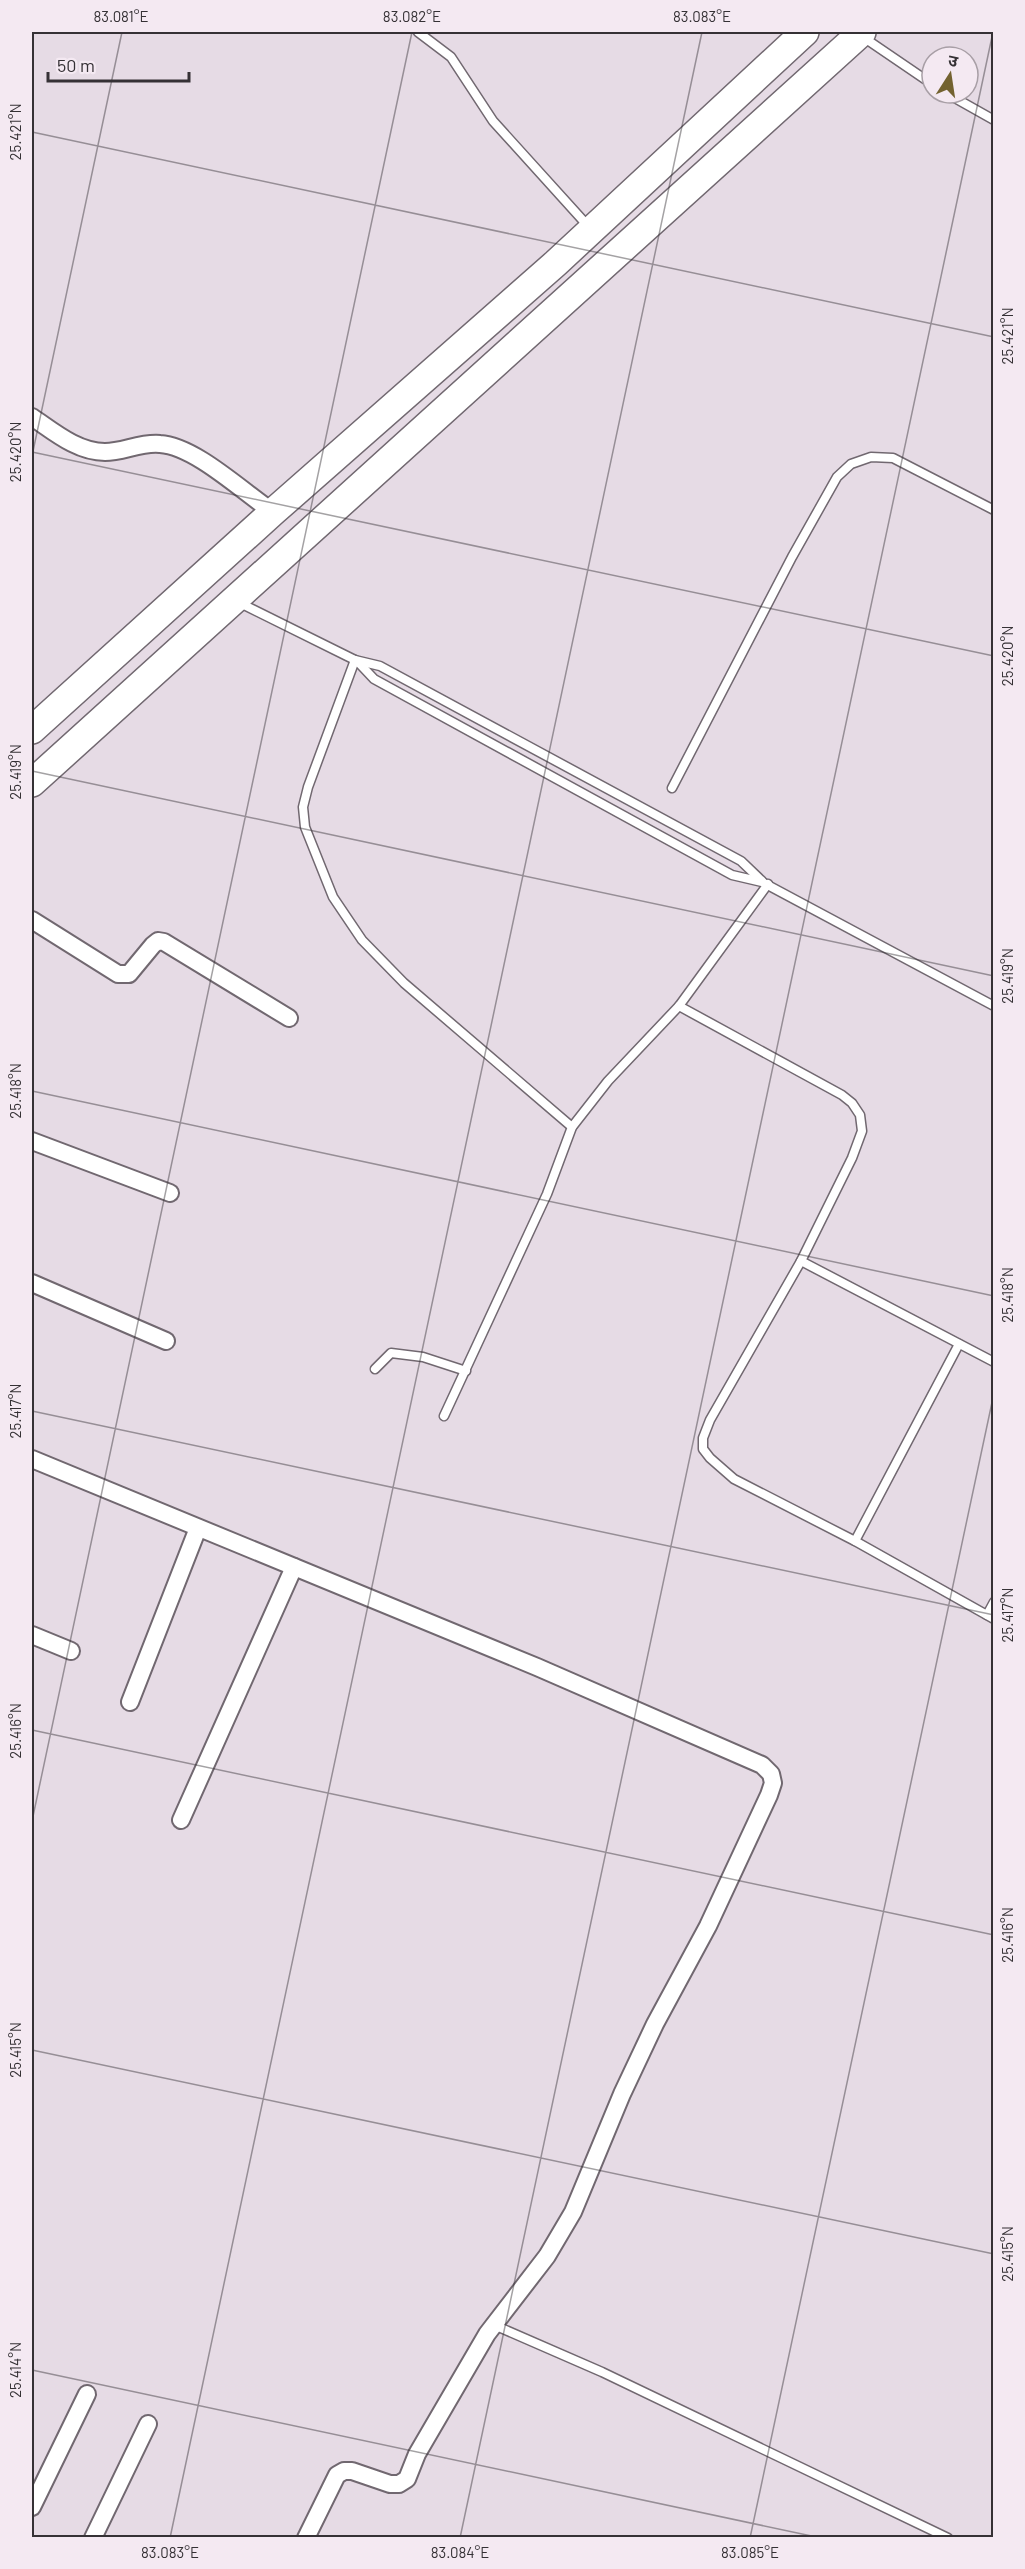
<svg xmlns="http://www.w3.org/2000/svg" width="1025" height="2569" font-family="Barlow,'Noto Sans Devanagari',sans-serif">
<rect width="100%" height="100%" fill="#e6dbe5"/>
<g fill="none" stroke-linecap="round" stroke-linejoin="round">
<defs>
<g id="service">
<polyline points="418,32 451,57 493,121 588,226"/>
<polyline points="863,37 932,84"/>
<polyline points="946,93 994,120"/>
<polyline points="238,602 355,660 380,666 741,861 762,881"/>
<polyline points="355,660 308,787 303,807 305,827 333,897 362,940 404,983 572,1127"/>
<polyline points="358,662 374,679 732,875 762,882 994,1006"/>
<polyline points="672,788 792,557 837,477 851,464 871,457 893,458 994,510"/>
<polyline points="679,1006 842,1095 852,1103 860,1115 862,1131 852,1158 801,1261 710,1420 703,1438 703,1449 710,1458 734,1479 855,1541 994,1619"/>
<polyline points="801,1261 994,1362"/>
<polyline points="375,1369 391,1353 423,1357 466,1371"/>
<polyline points="444,1416 547,1194 572,1127 608,1081 679,1006 768,884"/>
<polyline points="855,1541 959,1344"/>
<polyline points="987,1615 994,1602"/>
<polyline points="494,2325 602,2372 948,2538"/>
</g>
<g id="minor">
<path d="M 32,417 C 53,431 77,452 105,452 C 123,452 141,442 160,444 C 195,446 243,492 273,512"/>
<polyline points="32,920 118,974 129,974 153,945 158,941 164,942 289,1018"/>
<polyline points="32,1141 170,1193"/>
<polyline points="32,1283 166,1341"/>
<polyline points="32,1459 537,1667 762,1765 771,1774 773,1783 769,1795 708,1926 655,2024 622,2094 573,2212 547,2256 487,2334 417,2454 407,2479 399,2484 390,2484 352,2471 344,2471 337,2475 306,2538"/>
<polyline points="32,1635 71,1651"/>
<polyline points="130,1702 198,1528"/>
<polyline points="181,1820 294,1567"/>
<polyline points="32,2507 87,2394"/>
<polyline points="93,2538 148,2424"/>
</g>
<g id="trunk">
<polyline points="32,730 273,512 556,263 805,32"/>
<polyline points="32,783 862,32"/>
</g>
</defs>
<!-- service casing -->
<use href="#service" stroke="#716870" stroke-width="11"/>
<!-- minor casing -->
<use href="#minor" stroke="#716870" stroke-width="20"/>
<!-- trunk casing -->
<use href="#trunk" stroke="#716870" stroke-width="30"/>
<!-- service -->
<use href="#service" stroke="#fff" stroke-width="8"/>
<!-- minor -->
<use href="#minor" stroke="#fff" stroke-width="16"/>
<!-- trunk -->
<use href="#trunk" stroke="#fff" stroke-width="27"/>
</g>
<!-- ticks -->
<path fill="none" stroke="#353135" stroke-width="1.5" stroke-opacity="0.45" d="M 32,132 L 994,337M 32,452 L 994,656M 32,456 L 122,32M 32,771 L 994,976M 32,1091 L 994,1296M 32,1411 L 994,1615M 32,1730 L 994,1935M 32,1821 L 412,32M 32,2050 L 994,2254M 32,2370 L 821,2538M 170,2538 L 702,32M 460,2538 L 993,32M 750,2538 L 994,1393"/>
<!-- border -->
<rect width="1025" height="2569" fill="none" stroke="#f4e9f2" stroke-width="66"/>
<!-- north arrow -->
<g transform="translate(950 75) rotate(12)"><circle r="28" fill="#f4e9f2" stroke="#a89fa6" stroke-width="1.5"/>
<path d="M0-4.5L10 22L0 15L-10 22Z" fill="#736230"/>
<text y="-9" font-size="16" font-weight="bold" text-anchor="middle" fill="#353135">उ</text>
</g>
<!-- scale -->
<path d="M48 72v9h141v-9" fill="none" stroke="#353135" stroke-width="3"/>
<text x="57" y="72" font-size="18" fill="#353135" stroke="#f4e9f2" stroke-width="4.5" paint-order="stroke">50 m</text>
<rect x="33" y="33" width="959" height="2503" fill="none" stroke="#353135" stroke-width="2"/>
<g font-size="15" text-anchor="middle" fill="#353135">
<text x="121" y="22">83.081°E</text>
<text x="412" y="22">83.082°E</text>
<text x="702" y="22">83.083°E</text>
<text transform="translate(16 132) rotate(-90)" y="5">25.421°N</text>
<text transform="translate(1008 336) rotate(-90)" y="5">25.421°N</text>
<text transform="translate(16 452) rotate(-90)" y="5">25.420°N</text>
<text transform="translate(1008 656) rotate(-90)" y="5">25.420°N</text>
<text transform="translate(16 772) rotate(-90)" y="5">25.419°N</text>
<text transform="translate(1008 976) rotate(-90)" y="5">25.419°N</text>
<text transform="translate(16 1091) rotate(-90)" y="5">25.418°N</text>
<text transform="translate(1008 1295) rotate(-90)" y="5">25.418°N</text>
<text transform="translate(16 1411) rotate(-90)" y="5">25.417°N</text>
<text transform="translate(1008 1615) rotate(-90)" y="5">25.417°N</text>
<text transform="translate(16 1731) rotate(-90)" y="5">25.416°N</text>
<text transform="translate(1008 1935) rotate(-90)" y="5">25.416°N</text>
<text transform="translate(16 2050) rotate(-90)" y="5">25.415°N</text>
<text transform="translate(1008 2254) rotate(-90)" y="5">25.415°N</text>
<text transform="translate(16 2370) rotate(-90)" y="5">25.414°N</text>
<text x="170" y="2558">83.083°E</text>
<text x="460" y="2558">83.084°E</text>
<text x="750" y="2558">83.085°E</text>
</g>
</svg>
